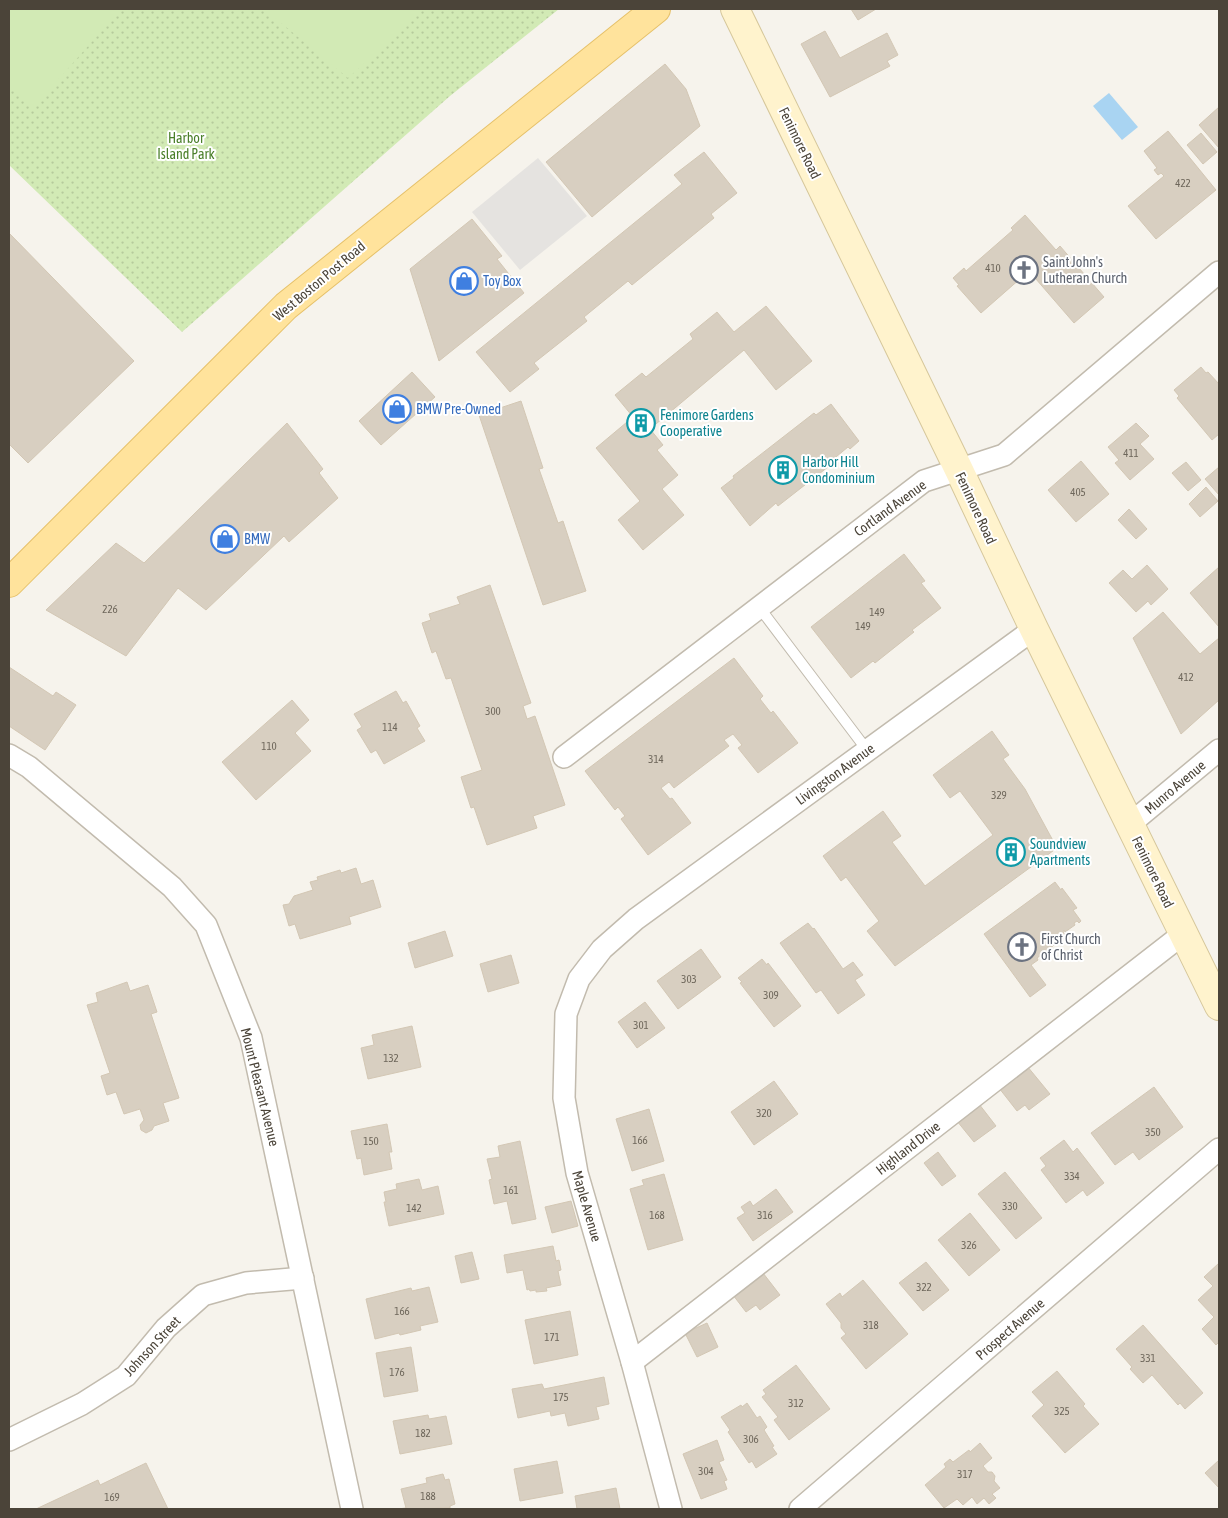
<svg xmlns="http://www.w3.org/2000/svg" width="1228" height="1518" font-family="'Asap Condensed',sans-serif">
<defs>
<pattern id="grass-dots" width="8" height="8" patternUnits="userSpaceOnUse" patternTransform="scale(1.25)"><rect width="8" height="8" fill="#d2eab5"/><path d="M2 2h.1M6 6h.1" fill="none" stroke="#b6ca9c" stroke-width="1.8" stroke-linecap="round"/></pattern>
</defs>
<rect width="100%" height="100%" fill="#f6f3ec"/>
<!-- grass -->
<polygon fill="url(#grass-dots)" points="9,9 559,9 450,96 182,332 9,165"/>
<!-- garden -->
<g fill="#d2eab5">
<polygon points="9,9 121,9 33,108 9,87"/>
<polygon points="264,9 424,9 348,78"/>
</g>
<!-- parking -->
<polygon fill="#e5e3e0" points="538,158 587,216 520,270 472,212"/>
<!-- water -->
<polygon fill="#a9d4f2" points="1109,93 1138,127 1122,140 1093,106"/>
<!-- building -->
<g fill="#d8cfc1" stroke="#d3c7b4">
<polygon points="851,9 876,9 858,20"/>
<polygon points="825,31 840,58 887,33 898,55 887,61 890,66 830,97 801,44"/>
<polygon points="665,64 686,89 700,126 592,217 546,162"/>
<polygon points="1219,107 1219,148 1199,125"/>
<polygon points="1168,131 1216,190 1156,239 1128,206 1164,176 1161,173 1158,175 1154,170 1157,168 1144,151"/>
<polygon points="1201,133 1217,152 1203,164 1187,145"/>
<polygon points="704,152 737,193 711,214 714,218 632,285 628,281 584,317 587,321 534,363 539,369 510,392 476,352 682,184 674,175"/>
<polygon points="1025,215 1056,250 1060,246 1104,297 1074,323 1029,271 981,313 957,286 959,285 953,278 964,268 966,271 1013,230 1011,228"/>
<polygon points="472,219 502,256 497,259 524,293 439,361 410,269"/>
<polygon points="9,233 134,361 28,463 9,444"/>
<polygon points="766,306 812,361 776,390 744,350 650,429 663,445 657,450 678,475 662,489 684,515 643,550 618,520 640,501 596,448 633,417 615,395 642,373 646,377 693,339 690,334 717,312 734,332"/>
<polygon points="1201,367 1206,373 1208,372 1219,384 1219,434 1212,440 1177,398 1179,396 1174,390"/>
<polygon points="412,372 435,397 381,445 359,421"/>
<polygon points="521,401 543,468 539,469 558,523 563,521 586,591 543,605 479,415"/>
<polygon points="831,404 859,441 850,449 848,447 831,461 833,463 778,506 776,503 750,526 721,488 734,478 733,476 814,413 816,415"/>
<polygon points="287,423 323,469 319,473 338,498 289,542 284,536 206,610 178,588 126,656 46,610 116,543 144,563"/>
<polygon points="1136,423 1149,436 1140,444 1154,459 1130,480 1115,463 1119,460 1108,447"/>
<polygon points="1081,461 1109,494 1076,522 1048,490"/>
<polygon points="1186,462 1201,480 1188,491 1172,473"/>
<polygon points="1219,467 1219,495 1205,479"/>
<polygon points="1206,487 1218,501 1200,517 1189,504"/>
<polygon points="1129,509 1147,529 1136,539 1118,520"/>
<polygon points="904,554 925,581 921,583 941,608 912,630 914,632 875,663 873,661 851,678 811,627"/>
<polygon points="1147,565 1168,589 1151,605 1148,601 1136,612 1109,583 1123,570 1132,579"/>
<polygon points="1219,567 1219,627 1190,593"/>
<polygon points="490,585 531,703 523,706 527,719 535,716 565,805 533,816 537,828 487,845 474,807 471,808 461,777 482,770 451,678 446,679 436,651 432,653 422,623 431,620 429,614 460,604 457,597"/>
<polygon points="1163,612 1200,654 1219,638 1219,700 1181,734 1133,638"/>
<polygon points="734,658 763,696 760,699 771,713 773,711 798,743 758,773 738,748 742,745 733,734 724,740 729,746 674,788 669,782 661,788 670,799 672,798 691,823 648,855 621,819 625,816 618,807 615,810 585,771"/>
<polygon points="9,667 53,696 56,692 76,705 45,750 9,726"/>
<polygon points="396,691 403,703 406,701 420,726 417,728 425,741 384,764 376,750 371,753 357,730 362,727 354,714"/>
<polygon points="292,700 309,720 295,733 311,751 256,800 222,762"/>
<polygon points="992,731 1009,755 1003,759 1025,789 1057,848 895,966 867,931 879,921 846,877 841,881 823,856 883,811 901,836 892,842 925,886 993,835 960,791 950,798 933,775"/>
<polygon points="356,868 361,884 373,880 381,907 349,917 351,924 300,939 295,924 289,926 283,905 289,904 294,896 313,890 310,882 318,880 317,877 340,870 341,873"/>
<polygon points="1055,882 1061,890 1062,888 1077,908 1073,910 1081,921 1079,923 1077,921 1074,923 1075,925 1065,932 1064,930 1063,932 1066,936 1037,958 1038,960 1031,965 1046,985 1030,997 984,934"/>
<polygon points="808,923 813,929 814,928 843,969 853,962 863,975 855,980 865,995 838,1014 821,990 816,993 780,943"/>
<polygon points="445,931 453,956 415,968 408,943"/>
<polygon points="701,949 721,977 678,1009 657,981"/>
<polygon points="511,955 519,983 488,992 480,964"/>
<polygon points="762,959 767,965 768,963 801,1006 774,1027 740,983 742,982 738,978"/>
<polygon points="127,982 130,991 148,985 157,1012 151,1014 179,1098 163,1103 169,1121 154,1126 152,1130 146,1133 141,1130 140,1125 144,1120 140,1109 124,1114 116,1092 107,1095 101,1076 110,1073 87,1005 98,1002 96,993"/>
<polygon points="645,1002 665,1028 637,1048 618,1022"/>
<polygon points="412,1026 421,1067 368,1079 361,1048 374,1045 372,1035"/>
<polygon points="1027,1066 1050,1094 1029,1110 1025,1105 1017,1111 999,1088"/>
<polygon points="774,1081 798,1114 754,1145 731,1112"/>
<polygon points="1154,1087 1183,1127 1139,1160 1133,1152 1115,1165 1091,1133"/>
<polygon points="979,1104 996,1126 974,1142 957,1121"/>
<polygon points="649,1109 664,1161 632,1171 616,1119"/>
<polygon points="387,1124 392,1152 389,1152 392,1169 364,1175 361,1158 357,1159 351,1131"/>
<polygon points="1064,1140 1073,1152 1077,1148 1104,1183 1087,1196 1083,1190 1066,1203 1041,1170 1046,1166 1040,1158"/>
<polygon points="520,1141 536,1219 512,1224 507,1201 494,1204 489,1180 492,1179 487,1159 500,1157 498,1146"/>
<polygon points="938,1152 956,1176 942,1186 924,1163"/>
<polygon points="1005,1172 1042,1218 1016,1239 978,1194"/>
<polygon points="664,1174 683,1240 648,1250 630,1189 644,1185 642,1180"/>
<polygon points="419,1179 422,1190 438,1186 444,1214 389,1226 384,1202 386,1202 384,1192 397,1189 396,1184"/>
<polygon points="776,1189 793,1212 753,1241 737,1218 745,1213 741,1207 750,1201 753,1206"/>
<polygon points="571,1201 578,1226 552,1233 545,1207"/>
<polygon points="970,1213 1000,1250 969,1276 938,1240"/>
<polygon points="553,1246 556,1261 559,1260 561,1270 558,1271 561,1285 546,1288 547,1291 536,1292 536,1290 530,1291 529,1289 527,1290 523,1270 507,1273 504,1255"/>
<polygon points="472,1252 479,1279 461,1283 455,1256"/>
<polygon points="926,1262 949,1290 923,1311 899,1283"/>
<polygon points="1219,1263 1219,1342 1216,1345 1202,1329 1214,1317 1198,1300 1213,1286 1204,1277"/>
<polygon points="763,1273 780,1295 760,1310 756,1305 746,1312 733,1295"/>
<polygon points="863,1280 908,1334 866,1369 841,1338 846,1334 841,1328 841,1323 826,1304 840,1293 842,1297"/>
<polygon points="429,1287 438,1322 420,1326 421,1330 400,1335 399,1333 375,1339 366,1299 411,1288 412,1291"/>
<polygon points="570,1311 578,1355 534,1364 525,1320"/>
<polygon points="707,1323 718,1347 697,1357 685,1333"/>
<polygon points="1143,1325 1203,1393 1185,1409 1180,1403 1178,1405 1152,1375 1143,1383 1130,1369 1132,1367 1116,1349"/>
<polygon points="411,1347 418,1391 384,1397 376,1353"/>
<polygon points="796,1365 830,1409 789,1440 774,1420 778,1417 762,1397 766,1394 763,1390"/>
<polygon points="1057,1371 1085,1404 1083,1406 1099,1424 1065,1453 1032,1416 1044,1405 1032,1392"/>
<polygon points="604,1377 609,1404 596,1407 599,1419 568,1426 565,1413 551,1416 550,1411 518,1418 512,1389 542,1384 544,1389"/>
<polygon points="747,1403 757,1418 760,1416 767,1427 764,1430 774,1446 772,1447 777,1454 756,1468 752,1461 749,1463 728,1432 730,1430 721,1417 741,1405 742,1407"/>
<polygon points="428,1415 429,1419 446,1416 452,1444 400,1454 393,1421"/>
<polygon points="717,1440 724,1460 719,1462 727,1480 724,1481 727,1489 701,1499 683,1454"/>
<polygon points="980,1443 992,1458 983,1466 988,1472 992,1472 995,1476 994,1481 1000,1488 992,1494 996,1498 989,1504 984,1498 977,1504 972,1497 963,1505 957,1499 944,1508 925,1485 946,1467 944,1464 950,1459 953,1462 969,1450 970,1452"/>
<polygon points="1219,1460 1219,1488 1205,1473"/>
<polygon points="557,1461 563,1493 520,1501 514,1469"/>
<polygon points="146,1463 168,1509 36,1509 98,1480 100,1485"/>
<polygon points="443,1474 445,1480 449,1479 455,1504 450,1506 450,1508 398,1509 406,1508 401,1489 427,1483 426,1478"/>
<polygon points="616,1488 620,1509 577,1509 575,1496"/>
</g>
<g fill="none" stroke-linecap="round" stroke-linejoin="round">
<defs>
<polyline id="lane" points="759,607 867,750"/>
<g id="street">
<polyline points="9,755 29,767 172,887 206,925 251,1038 352,1509"/>
<polyline points="564,757 924,481 1004,455 1219,272"/>
<polyline points="1130,824 1219,750"/>
<polyline points="632,1362 1183,934"/>
<polyline points="9,1440 82,1404 126,1376 166,1328 203,1295 246,1283 303,1278"/>
<polyline points="671,1509 632,1362 577,1173 564,1098 566,1014 579,979 602,949 636,919 1034,629"/>
<polyline points="800,1509 1219,1149"/>
</g>
<polyline id="secondary" points="735,9 959,470 1034,629 1219,1006"/>
<polyline id="primary" points="9,583 286,306 656,9"/>
</defs>
<!-- lane casing -->
<use href="#lane" stroke="#c2bbae" stroke-width="12"/>
<!-- street casing -->
<use href="#street" stroke="#c2bbae" stroke-width="24"/>
<!-- secondary casing -->
<use href="#secondary" stroke="#d6c79b" stroke-width="30"/>
<!-- primary casing -->
<use href="#primary" stroke="#e6c16a" stroke-width="30"/>
<!-- lane -->
<use href="#lane" stroke="#fff" stroke-width="10"/>
<!-- street -->
<use href="#street" stroke="#fff" stroke-width="21"/>
<!-- secondary -->
<use href="#secondary" stroke="#fff3cd" stroke-width="28"/>
<!-- primary -->
<use href="#primary" stroke="#ffe39c" stroke-width="28"/>
</g>
<!-- icons -->
<defs>
<symbol id="church-ring" viewBox="-11 -11 22 22"><circle r="9.5" fill="#fff" stroke="#6b7280" stroke-width="1.5"/><path d="M-1.2-6h2.4v3.5h3.3v2.4h-3.3V6h-2.4V-.1h-3.3v-2.4h3.3Z" fill="#6b7280"/></symbol>
<symbol id="shop-ring" viewBox="-11 -11 22 22"><circle r="9.5" fill="#fff" stroke="#3f7fe0" stroke-width="1.5"/><path d="M-5-2.5h2.3a2.7 3.5 0 0 1 5.4 0H5L5.5 6h-11ZM-1.5-2.5h3a1.5 2.3 0 0 0-3 0Z" fill="#3f7fe0"/></symbol>
<symbol id="building-ring" viewBox="-11 -11 22 22"><circle r="9.5" fill="#fff" stroke="#0f9aa8" stroke-width="1.5"/><path d="M-4-6H4V6H1V3H-1V6H-4ZM-2.5-4.3h1.7v1.8h-1.7ZM.8-4.3h1.7v1.8H.8ZM-2.5-1h1.7V.8h-1.7ZM.8-1h1.7V.8H.8Z" fill="#0f9aa8"/></symbol>
</defs>
<g fill-rule="evenodd">
<use href="#church-ring" x="1008" y="254" width="32" height="32"/>
<use href="#shop-ring" x="448" y="265" width="32" height="32"/>
<use href="#shop-ring" x="381" y="393" width="32" height="32"/>
<use href="#building-ring" x="625" y="407" width="32" height="32"/>
<use href="#building-ring" x="767" y="454" width="32" height="32"/>
<use href="#shop-ring" x="209" y="523" width="32" height="32"/>
<use href="#building-ring" x="995" y="836" width="32" height="32"/>
<use href="#church-ring" x="1006" y="931" width="32" height="32"/>
</g>
<g text-anchor="middle" stroke-width="4" stroke-linejoin="round" paint-order="stroke">
<!-- number labels -->
<g font-size="11" fill="#6e675b">
<text x="1183" y="187">422</text>
<text x="993" y="272">410</text>
<text x="1131" y="457">411</text>
<text x="1078" y="496">405</text>
<text x="110" y="613">226</text>
<text x="877" y="616">149</text>
<text x="863" y="630">149</text>
<text x="1186" y="681">412</text>
<text x="493" y="715">300</text>
<text x="390" y="731">114</text>
<text x="269" y="750">110</text>
<text x="656" y="763">314</text>
<text x="999" y="799">329</text>
<text x="689" y="983">303</text>
<text x="771" y="999">309</text>
<text x="641" y="1029">301</text>
<text x="391" y="1062">132</text>
<text x="764" y="1117">320</text>
<text x="1153" y="1136">350</text>
<text x="640" y="1144">166</text>
<text x="371" y="1145">150</text>
<text x="1072" y="1180">334</text>
<text x="511" y="1194">161</text>
<text x="1010" y="1210">330</text>
<text x="414" y="1212">142</text>
<text x="657" y="1219">168</text>
<text x="765" y="1219">316</text>
<text x="969" y="1249">326</text>
<text x="924" y="1291">322</text>
<text x="402" y="1315">166</text>
<text x="871" y="1329">318</text>
<text x="552" y="1341">171</text>
<text x="1148" y="1362">331</text>
<text x="397" y="1376">176</text>
<text x="561" y="1401">175</text>
<text x="796" y="1407">312</text>
<text x="1062" y="1415">325</text>
<text x="423" y="1437">182</text>
<text x="751" y="1443">306</text>
<text x="706" y="1475">304</text>
<text x="965" y="1478">317</text>
<text x="428" y="1500">188</text>
<text x="112" y="1501">169</text>
</g>
<!-- park labels -->
<g font-size="14" fill="#4a7f2a" stroke="#fff">
<text x="186" y="143">Harbor<tspan x="186" dy="16">Island Park</tspan></text>
</g>
<!-- street labels -->
<g font-size="14" fill="#4b4439" stroke="#fff">
<text transform="translate(800 143) rotate(64)" y="5">Fenimore Road</text>
<text transform="translate(319 281) rotate(-40)" y="5">West Boston Post Road</text>
<text transform="translate(890 508) rotate(-36)" y="5">Cortland Avenue</text>
<text transform="translate(976 508) rotate(65)" y="5">Fenimore Road</text>
<text transform="translate(835 774) rotate(-36)" y="5">Livingston Avenue</text>
<text transform="translate(1175 787) rotate(-40)" y="5">Munro Avenue</text>
<text transform="translate(1153 872) rotate(64)" y="5">Fenimore Road</text>
<text transform="translate(260 1087) rotate(76)" y="5">Mount Pleasant Avenue</text>
<text transform="translate(908 1148) rotate(-38)" y="5">Highland Drive</text>
<text transform="translate(587 1206) rotate(74)" y="5">Maple Avenue</text>
<text transform="translate(1010 1329) rotate(-41)" y="5">Prospect Avenue</text>
<text transform="translate(152 1346) rotate(-47)" y="5">Johnson Street</text>
</g>
<!-- worship labels -->
<g font-size="14" fill="#5b616d" stroke="#fff" text-anchor="start">
<text x="1043" y="267">Saint John's<tspan x="1043" dy="16">Lutheran Church</tspan></text>
<text x="1041" y="944">First Church<tspan x="1041" dy="16">of Christ</tspan></text>
</g>
<!-- shop labels -->
<g font-size="14" fill="#366cbe" stroke="#fff" text-anchor="start">
<text x="483" y="286">Toy Box</text>
<text x="416" y="414">BMW Pre-Owned</text>
<text x="244" y="544">BMW</text>
</g>
<!-- culture labels -->
<g font-size="14" fill="#0d838f" stroke="#fff" text-anchor="start">
<text x="660" y="420">Fenimore Gardens<tspan x="660" dy="16">Cooperative</tspan></text>
<text x="802" y="467">Harbor Hill<tspan x="802" dy="16">Condominium</tspan></text>
<text x="1030" y="849">Soundview<tspan x="1030" dy="16">Apartments</tspan></text>
</g>
</g>
<!-- border -->
<rect width="1228" height="1518" fill="none" stroke="#4b4439" stroke-width="20"/>
</svg>
